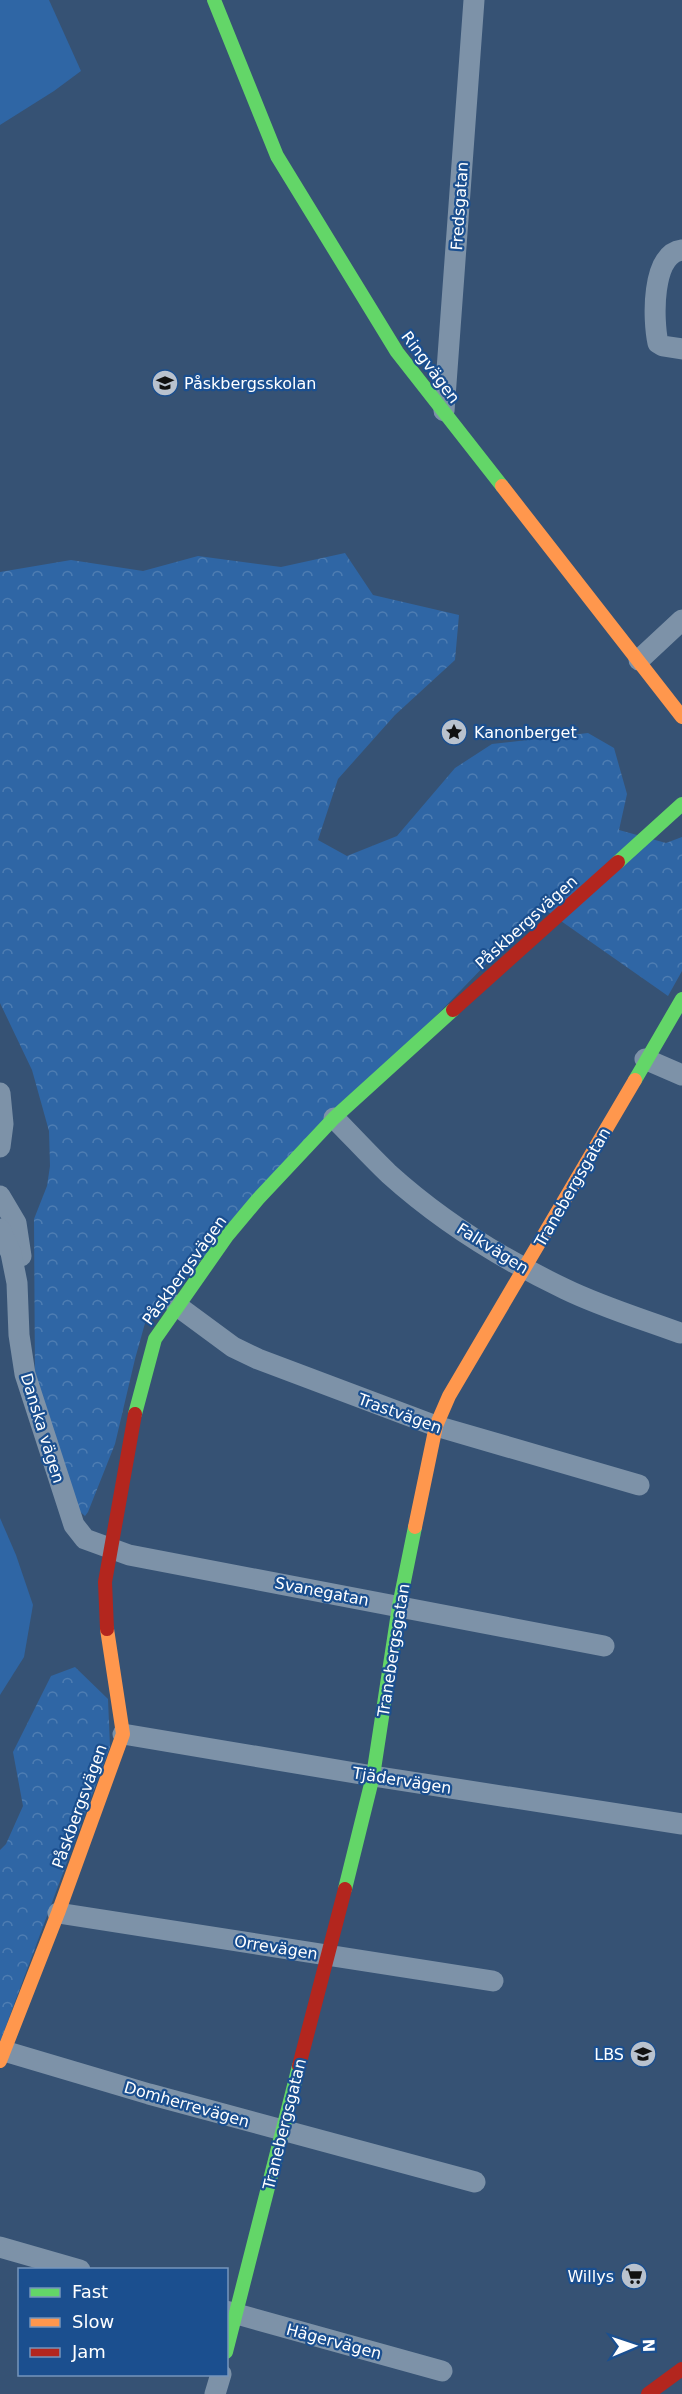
<svg xmlns="http://www.w3.org/2000/svg" width="682" height="2394" font-family="'DejaVu Sans',sans-serif">
<defs>
<pattern id="forest-crowns" width="20" height="18" patternUnits="userSpaceOnUse" patternTransform="scale(1.5)"><rect width="20" height="18" fill="#2f66a5"/><path d="M2 6a3 3 0 1 1 6 0M12 15a3 3 0 1 1 6 0" fill="none" stroke="#4e7db2"/></pattern>
</defs>
<rect width="100%" height="100%" fill="#365274"/>
<!-- green -->
<g fill="#2f66a5">
<polygon points="0,0 49,0 81,71 54,91 0,125"/>
<polygon points="0,1518 16,1555 33,1605 24,1657 0,1695"/>
</g>
<!-- forest -->
<g fill="url(#forest-crowns)">
<polygon points="345,553 373,595 459,615 455,660 395,715 338,779 318,840 347,856 397,836 455,768 492,744 588,733 614,748 627,794 619,830 666,843 682,837 682,971 668,996 541,907 147,1316 135,1359 115,1444 88,1512 85,1516 77,1509 35,1384 34,1219 47,1186 50,1166 49,1131 32,1070 0,1003 0,572 71,560 143,571 198,556 281,567"/>
<polygon points="75,1667 108,1699 110,1747 0,2042 0,1850 6,1844 23,1806 13,1752 51,1676"/>
</g>
<g fill="none" stroke-linecap="round" stroke-linejoin="round">
<!-- street -->
<g stroke="#7d92a8" stroke-width="21">
<path d="M 682,250 C 651,254 653,320 658,343 L 663,346 L 682,349"/>
<polyline points="444,411 474,0"/>
<polyline points="639,660 682,620"/>
<polyline points="645,1059 682,1075"/>
<polyline points="0,1093 3,1124 0,1147"/>
<path d="M 334,1118 C 352,1136 370,1156 389,1174 C 440,1220 502,1259 565,1289 C 602,1307 642,1319 680,1333"/>
<polyline points="0,1196 16,1223 21,1256"/>
<polyline points="0,1229 11,1253 17,1283 19,1335 25,1374 74,1525 85,1539 129,1555 604,1646"/>
<polyline points="176,1305 233,1347 258,1359 436,1426 639,1485"/>
<polyline points="123,1734 373,1776 682,1824"/>
<polyline points="58,1913 493,1981"/>
<polyline points="4,2051 149,2094 475,2182"/>
<polyline points="0,2247 80,2270"/>
<polyline points="226,2311 442,2371"/>
<polyline points="215,2394 221,2374"/>
</g>
<!-- fast -->
<g stroke="#63d668" stroke-width="14">
<polyline points="214,0 277,156 397,352 502,486"/>
<polyline points="618,862 682,804"/>
<polyline points="635,1080 682,999"/>
<polyline points="135,1414 155,1339 227,1236 258,1199 334,1118 453,1010"/>
<polyline points="345,1889 373,1776 399,1606 415,1527"/>
<polyline points="226,2352 299,2066"/>
</g>
<!-- slow -->
<g stroke="#ff974d" stroke-width="14">
<polyline points="502,486 682,717"/>
<polyline points="415,1527 436,1426 449,1396 635,1080"/>
<polyline points="0,2061 58,1913 123,1734 107,1629"/>
</g>
<!-- jam -->
<g stroke="#b3261e" stroke-width="14">
<polyline points="453,1010 618,862"/>
<polyline points="107,1629 105,1582 135,1414"/>
<polyline points="299,2066 345,1889"/>
<polyline points="648,2394 682,2369"/>
</g>
</g>
<!-- icons -->
<defs>
<symbol id="school-disc" viewBox="-11 -11 22 22"><circle r="9.5" fill="#b9c2ce" stroke="#1b4f8f"/><path d="M0-5L7-2L0 1L-7-2ZM-4 1L0 2.5L4 1V4Q0 6-4 4Z" fill="#111"/></symbol>
<symbol id="sight-disc" viewBox="-11 -11 22 22"><circle r="9.5" fill="#b9c2ce" stroke="#1b4f8f"/><path d="M0-6L1.8-2.2L6-1.7L2.9 1.2L3.7 5.4L0 3.3L-3.7 5.4L-2.9 1.2L-6-1.7L-1.8-2.2Z" fill="#111"/></symbol>
<symbol id="supermarket-disc" viewBox="-11 -11 22 22"><circle r="9.5" fill="#b9c2ce" stroke="#1b4f8f"/><path d="M-6-5.5h2.5l.6 2H6L4.5 2H-2.5L-4.4-4H-6ZM-1.5 3.2a1.3 1.3 0 1 0 .1 0ZM3 3.2a1.3 1.3 0 1 0 .1 0Z" fill="#111"/></symbol>
</defs>
<g fill-rule="evenodd">
<use href="#school-disc" x="150" y="368" width="30" height="30"/>
<use href="#sight-disc" x="439" y="717" width="30" height="30"/>
<use href="#school-disc" x="628" y="2039" width="30" height="30"/>
<use href="#supermarket-disc" x="619" y="2261" width="30" height="30"/>
</g>
<g text-anchor="middle" stroke-width="4.5" stroke-linejoin="round" paint-order="stroke">
<!-- street labels -->
<g font-size="16" fill="#fff" stroke="#1b4f8f">
<text transform="translate(459 206) rotate(-86)" y="6">Fredsgatan</text>
<text transform="translate(431 367) rotate(53)" y="6">Ringvägen</text>
<text transform="translate(526 922) rotate(-42)" y="6">Påskbergsvägen</text>
<text transform="translate(572 1187) rotate(-60)" y="6">Tranebergsgatan</text>
<text transform="translate(493 1248) rotate(32)" y="6">Falkvägen</text>
<text transform="translate(184 1270) rotate(-54)" y="6">Påskbergsvägen</text>
<text transform="translate(400 1413) rotate(20)" y="6">Trastvägen</text>
<text transform="translate(43 1428) rotate(73)" y="6">Danska vägen</text>
<text transform="translate(322 1591) rotate(11)" y="6">Svanegatan</text>
<text transform="translate(393 1650) rotate(-81)" y="6">Tranebergsgatan</text>
<text transform="translate(402 1780) rotate(9)" y="6">Tjädervägen</text>
<text transform="translate(79 1806) rotate(-70)" y="6">Påskbergsvägen</text>
<text transform="translate(276 1947) rotate(9)" y="6">Orrevägen</text>
<text transform="translate(187 2104) rotate(16)" y="6">Domherrevägen</text>
<text transform="translate(284 2124) rotate(-76)" y="6">Tranebergsgatan</text>
<text transform="translate(334 2341) rotate(15)" y="6">Hägervägen</text>
</g>
<!-- poi labels -->
<g font-size="16" fill="#fff" stroke="#1b4f8f" text-anchor="start">
<text x="184" y="389">Påskbergsskolan</text>
<text x="474" y="738">Kanonberget</text>
<text x="624" y="2060" text-anchor="end">LBS</text>
<text x="614" y="2282" text-anchor="end">Willys</text>
</g>
</g>
<!-- legend -->
<rect x="18" y="2268" width="210" height="108" fill="#1b4f8f" stroke="#7695bc" stroke-width="1.5"/>
<rect x="30" y="2288" width="30" height="9" fill="#63d668" stroke="#7695bc" stroke-width="1.5"/>
<text x="72" y="2298" font-size="18" fill="#ffffff">Fast</text>
<rect x="30" y="2318" width="30" height="9" fill="#ff974d" stroke="#7695bc" stroke-width="1.5"/>
<text x="72" y="2328" font-size="18" fill="#ffffff">Slow</text>
<rect x="30" y="2348" width="30" height="9" fill="#b3261e" stroke="#7695bc" stroke-width="1.5"/>
<text x="72" y="2358" font-size="18" fill="#ffffff">Jam</text>
<!-- north arrow -->
<g transform="translate(634 2346) rotate(88)" stroke="#1b4f8f" stroke-width="4.5" paint-order="stroke">
<path d="M0-4.5L10 22L0 15L-10 22Z" fill="#ffffff"/>
<text y="-9" font-size="16" font-weight="bold" text-anchor="middle" fill="#ffffff">N</text>
</g>
</svg>
